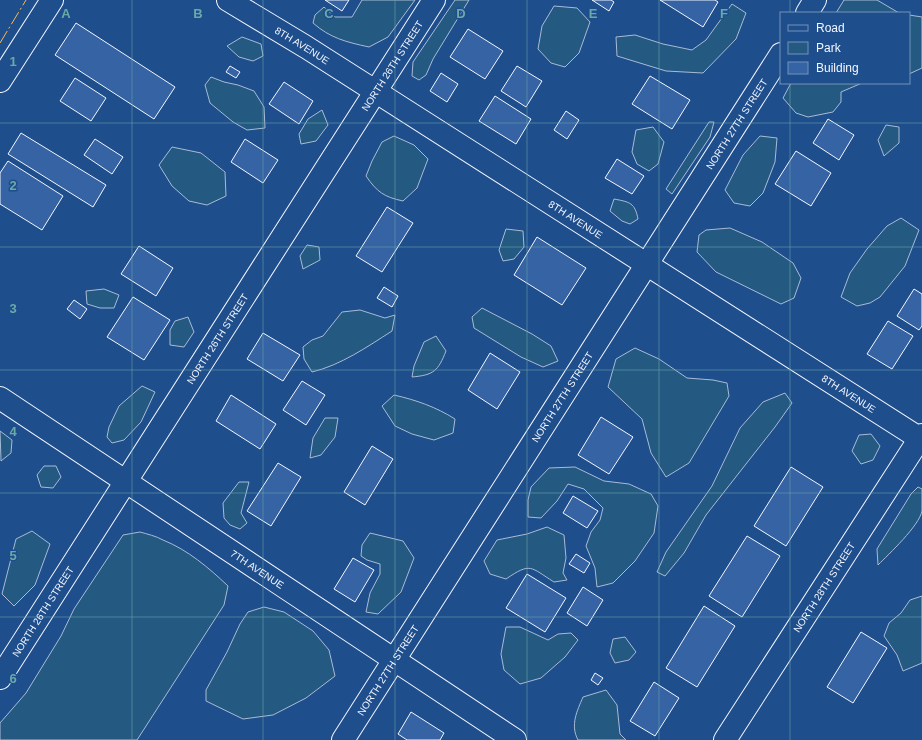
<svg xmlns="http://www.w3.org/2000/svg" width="922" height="740" font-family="Arial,sans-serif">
<rect width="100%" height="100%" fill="#1f4e8c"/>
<!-- green -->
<g fill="#245a82" stroke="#a8bbd7">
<path d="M 362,0 L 415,0 L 388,37 L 369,47 C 346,42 330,38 313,23 L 315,15 L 324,7 L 335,17 L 352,17 Z"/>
<polygon points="455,0 469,0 433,59 426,75 419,80 412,76 413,62"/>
<polygon points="844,0 877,0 899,13 836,13"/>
<polygon points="732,4 746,13 736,39 703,73 666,71 617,56 616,37 635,35 663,44 692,50 706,40"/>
<polygon points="554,6 577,8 590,22 579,53 565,67 551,63 538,49 542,26"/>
<polygon points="909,15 922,17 922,68 909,74"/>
<polygon points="242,37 261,44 263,56 253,61 239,57 227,46"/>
<polygon points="211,77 224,82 238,85 254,91 264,107 265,128 247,130 233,122 210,103 205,85"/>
<polygon points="791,83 862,83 841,92 841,102 833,112 808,117 796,113 783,98"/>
<polygon points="322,110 328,125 316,141 301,144 299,134 308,119"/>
<polygon points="709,122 714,122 710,137 672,194 666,189"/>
<polygon points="886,125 899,127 899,143 884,156 878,140"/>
<polygon points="653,127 664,142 658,164 649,171 637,164 632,152 636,130"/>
<path d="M 394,136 L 414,145 L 428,159 L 417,188 L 403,201 C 384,197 377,192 366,176 L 372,161 L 382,142 Z"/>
<polygon points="760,136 777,138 775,162 763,193 750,206 734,203 725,190 743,155"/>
<polygon points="172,147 201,153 225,172 226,196 207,205 189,201 172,186 159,165"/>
<path d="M 614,199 C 630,202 635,203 638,219 L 630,224 L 622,221 L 610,211 Z"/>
<polygon points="901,218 919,230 905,266 880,297 870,303 857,306 841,297 850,273 867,249 887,226"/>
<polygon points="730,228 762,242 793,263 801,278 794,298 781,304 716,272 697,252 699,235 706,230"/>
<polygon points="506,229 523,231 524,247 514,259 503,261 499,250"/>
<polygon points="307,245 319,247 320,260 303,269 300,256"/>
<polygon points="104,289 119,295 114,308 100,308 87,304 86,291"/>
<polygon points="482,308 532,334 551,346 558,361 543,367 521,357 474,328 472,317"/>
<path d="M 360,310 L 385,318 L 395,315 L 392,331 C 367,347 341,365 312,372 L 304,359 L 303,347 L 312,340 L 323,336 L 342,312 Z"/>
<polygon points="188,317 194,332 184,347 170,345 170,330 175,321"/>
<path d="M 436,336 L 446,351 C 438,371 434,375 412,377 L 414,366 L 424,342 Z"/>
<polygon points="635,348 659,359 687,378 713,380 727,383 729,396 689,463 666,477 651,453 642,419 608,387 616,359"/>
<polygon points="142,386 155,392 141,422 124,440 112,443 107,437 109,427 119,406"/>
<polygon points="785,393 792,403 775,427 706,515 684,553 665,576 657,572 666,552 712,486 740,428 763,402"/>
<path d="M 394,395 C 416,400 436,407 455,419 L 453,433 L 434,440 L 412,434 L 395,426 L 382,406 Z"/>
<polygon points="325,418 338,418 335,437 321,455 310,458 313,438"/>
<polygon points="0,431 12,440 11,453 1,461"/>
<polygon points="871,434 880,446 873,460 861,464 852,451 859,435"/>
<polygon points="44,466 56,466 61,477 53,488 41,487 37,475"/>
<polygon points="575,467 604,481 629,484 651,494 658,506 654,533 635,561 613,583 597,587 595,568 586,546 591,532 600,520 603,508 584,489 568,484 557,501 541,518 528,517 528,500 531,487 549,468"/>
<polygon points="239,482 249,482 241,513 247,523 240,529 230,525 224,518 223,503"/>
<path d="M 918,487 L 922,489 C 922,496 922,504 922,511 C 919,526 889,554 878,565 L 877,549 L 911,494 Z"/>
<path d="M 547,527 L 564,535 L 566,558 L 563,573 L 567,580 L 554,582 C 530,567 531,562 506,579 L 490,574 L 484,561 L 497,540 L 527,534 Z"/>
<polygon points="32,531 50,544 35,585 14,606 2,594 16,539"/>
<path d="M 140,532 C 147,534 156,536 163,540 C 188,550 209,568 228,586 L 224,605 L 137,740 L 0,740 L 0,723 L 26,693 L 61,636 L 74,609 L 123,535 Z"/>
<polygon points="370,533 403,541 414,558 401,592 378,614 366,612 370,593 380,574 380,564 367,560 361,556 362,545"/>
<polygon points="922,596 922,663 903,671 897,655 884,636 889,623 901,613 910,600"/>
<polygon points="264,607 284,612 313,631 329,650 335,676 306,698 273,715 243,719 206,701 206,690 227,652 240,624 248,612"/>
<polygon points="506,627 520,627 548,640 558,634 571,633 578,640 565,657 541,678 520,684 504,670 501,654"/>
<polygon points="625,637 636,652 629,660 615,663 610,653 613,639"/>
<path d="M 606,690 L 617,705 L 620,734 L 626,740 L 578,740 C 570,725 577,711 583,697 Z"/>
</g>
<!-- building -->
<g fill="#3563a3" stroke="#f2f6ff">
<polygon points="325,0 349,0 342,11"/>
<polygon points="592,0 611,0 614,2 609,11"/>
<polygon points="660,0 715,0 718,2 703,27"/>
<polygon points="76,23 175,87 154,119 55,55"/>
<polygon points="468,29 503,51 485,79 450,57"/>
<polygon points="230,66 240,72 236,78 226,72"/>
<polygon points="517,66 542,81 526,107 501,91"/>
<polygon points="441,73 458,84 447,102 430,91"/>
<polygon points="650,76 690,100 672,129 632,104"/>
<polygon points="75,78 106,98 91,121 60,101"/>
<polygon points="284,82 313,101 299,124 269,104"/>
<polygon points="495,96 531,119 516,144 479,121"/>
<polygon points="566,111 579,120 567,139 554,130"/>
<polygon points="828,119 854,135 839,160 813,143"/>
<polygon points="21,133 106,185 93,207 8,154"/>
<polygon points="95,139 123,157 112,174 84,155"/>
<polygon points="245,139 278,160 263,183 231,162"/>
<polygon points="796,151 831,173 811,206 775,184"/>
<polygon points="617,159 644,176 632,194 605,178"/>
<polygon points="8,161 63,196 42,230 0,204 0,173"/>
<polygon points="387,207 413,223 382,272 356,256"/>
<polygon points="537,237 586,268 562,305 514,275"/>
<polygon points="139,246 173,268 156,296 121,274"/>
<polygon points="384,287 398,296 392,307 377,298"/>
<polygon points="914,289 922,294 922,326 919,330 897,316"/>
<polygon points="133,297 170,320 144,360 107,337"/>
<polygon points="74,300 87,309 80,319 67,309"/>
<polygon points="888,321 913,336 892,369 867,354"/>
<polygon points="263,333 300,355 283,381 247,359"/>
<polygon points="490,353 520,372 497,409 468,390"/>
<polygon points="302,381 325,395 306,425 283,410"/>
<polygon points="231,395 276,424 260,449 216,421"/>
<polygon points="601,417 633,437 609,474 578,455"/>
<polygon points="372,446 393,459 365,505 344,492"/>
<polygon points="278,463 301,477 271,526 247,511"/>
<polygon points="791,467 823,487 786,546 754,526"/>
<polygon points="573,496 598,511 587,528 563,513"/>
<polygon points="747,536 780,556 742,617 709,596"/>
<polygon points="576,554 590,563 584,573 569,564"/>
<polygon points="353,558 374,570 355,602 334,589"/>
<polygon points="527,574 566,598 545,632 506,608"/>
<polygon points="583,587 603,600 587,626 567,613"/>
<polygon points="704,606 735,626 697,687 666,668"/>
<polygon points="861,632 887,648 853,703 827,687"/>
<polygon points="595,673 603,678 598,685 591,680"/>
<polygon points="654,682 679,698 655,736 630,721"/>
<polygon points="411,712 444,733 440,740 407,740 398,734"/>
</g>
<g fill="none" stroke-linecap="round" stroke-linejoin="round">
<defs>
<g id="minor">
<path id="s1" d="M 228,0 L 306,47 L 922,440"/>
<polyline points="807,13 815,0"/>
<polyline points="0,81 52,0"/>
<path id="s2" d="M 0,398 L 515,740"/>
<path id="s3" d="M 0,678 L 434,0"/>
<path id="s4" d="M 343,740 L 781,54"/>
<path id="s5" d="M 725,740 L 922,435"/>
</g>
</defs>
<!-- minor casing -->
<use href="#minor" stroke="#f2f6ff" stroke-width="24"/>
<!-- minor -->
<use href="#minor" stroke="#1f4e8c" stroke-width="22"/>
<!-- power -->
<polyline stroke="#ffb74d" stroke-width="1" stroke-dasharray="14 3 2 3" stroke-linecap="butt" points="0,43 26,0"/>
</g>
<!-- grid -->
<path fill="none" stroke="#6aa9a8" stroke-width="1" stroke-opacity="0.55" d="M 132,0 L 132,740M 263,0 L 263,740M 395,0 L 395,740M 527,0 L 527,740M 659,0 L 659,740M 790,0 L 790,13M 790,83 L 790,740M 0,123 L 922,123M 0,247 L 922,247M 0,370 L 922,370M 0,493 L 922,493M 0,617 L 922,617"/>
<g text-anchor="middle" stroke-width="3" stroke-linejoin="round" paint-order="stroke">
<!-- street labels -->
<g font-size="10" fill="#f2f6ff" stroke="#1f4e8c">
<text dy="4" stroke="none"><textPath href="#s1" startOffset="87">8TH AVENUE</textPath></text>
<text dy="4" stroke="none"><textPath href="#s3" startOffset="727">NORTH 26TH STREET</textPath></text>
<text dy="4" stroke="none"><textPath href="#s4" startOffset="731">NORTH 27TH STREET</textPath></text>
<text dy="4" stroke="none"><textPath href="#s1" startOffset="411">8TH AVENUE</textPath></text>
<text dy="4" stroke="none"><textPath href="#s3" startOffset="403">NORTH 26TH STREET</textPath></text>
<text dy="4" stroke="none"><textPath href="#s1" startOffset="735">8TH AVENUE</textPath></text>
<text dy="4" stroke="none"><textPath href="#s4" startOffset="407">NORTH 27TH STREET</textPath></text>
<text dy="4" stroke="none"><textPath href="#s2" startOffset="309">7TH AVENUE</textPath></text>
<text dy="4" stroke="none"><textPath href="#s5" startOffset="182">NORTH 28TH STREET</textPath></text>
<text dy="4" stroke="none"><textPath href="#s3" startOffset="79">NORTH 26TH STREET</textPath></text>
<text dy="4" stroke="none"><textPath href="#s4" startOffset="83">NORTH 27TH STREET</textPath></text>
</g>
</g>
<g font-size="13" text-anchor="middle" font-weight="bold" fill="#6aa9a8" stroke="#1f4e8c" stroke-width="3" stroke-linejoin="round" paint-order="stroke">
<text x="66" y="18">A</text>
<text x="198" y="18">B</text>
<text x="329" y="18">C</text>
<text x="461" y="18">D</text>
<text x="593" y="18">E</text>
<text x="724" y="18">F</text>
<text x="13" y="66">1</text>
<text x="13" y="190">2</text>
<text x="13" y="313">3</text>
<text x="13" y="436">4</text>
<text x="13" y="560">5</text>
<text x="13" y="683">6</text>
</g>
<!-- legend -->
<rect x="780" y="12" width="130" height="72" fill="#1f4e8c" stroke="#7391ba"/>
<rect x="788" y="25" width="20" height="6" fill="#1f4e8c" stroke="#7391ba"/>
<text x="816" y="32" font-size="12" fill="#f2f6ff">Road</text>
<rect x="788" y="42" width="20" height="12" fill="#245a82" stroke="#7391ba"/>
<text x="816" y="52" font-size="12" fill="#f2f6ff">Park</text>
<rect x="788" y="62" width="20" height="12" fill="#3563a3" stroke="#7391ba"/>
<text x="816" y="72" font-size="12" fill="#f2f6ff">Building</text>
</svg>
